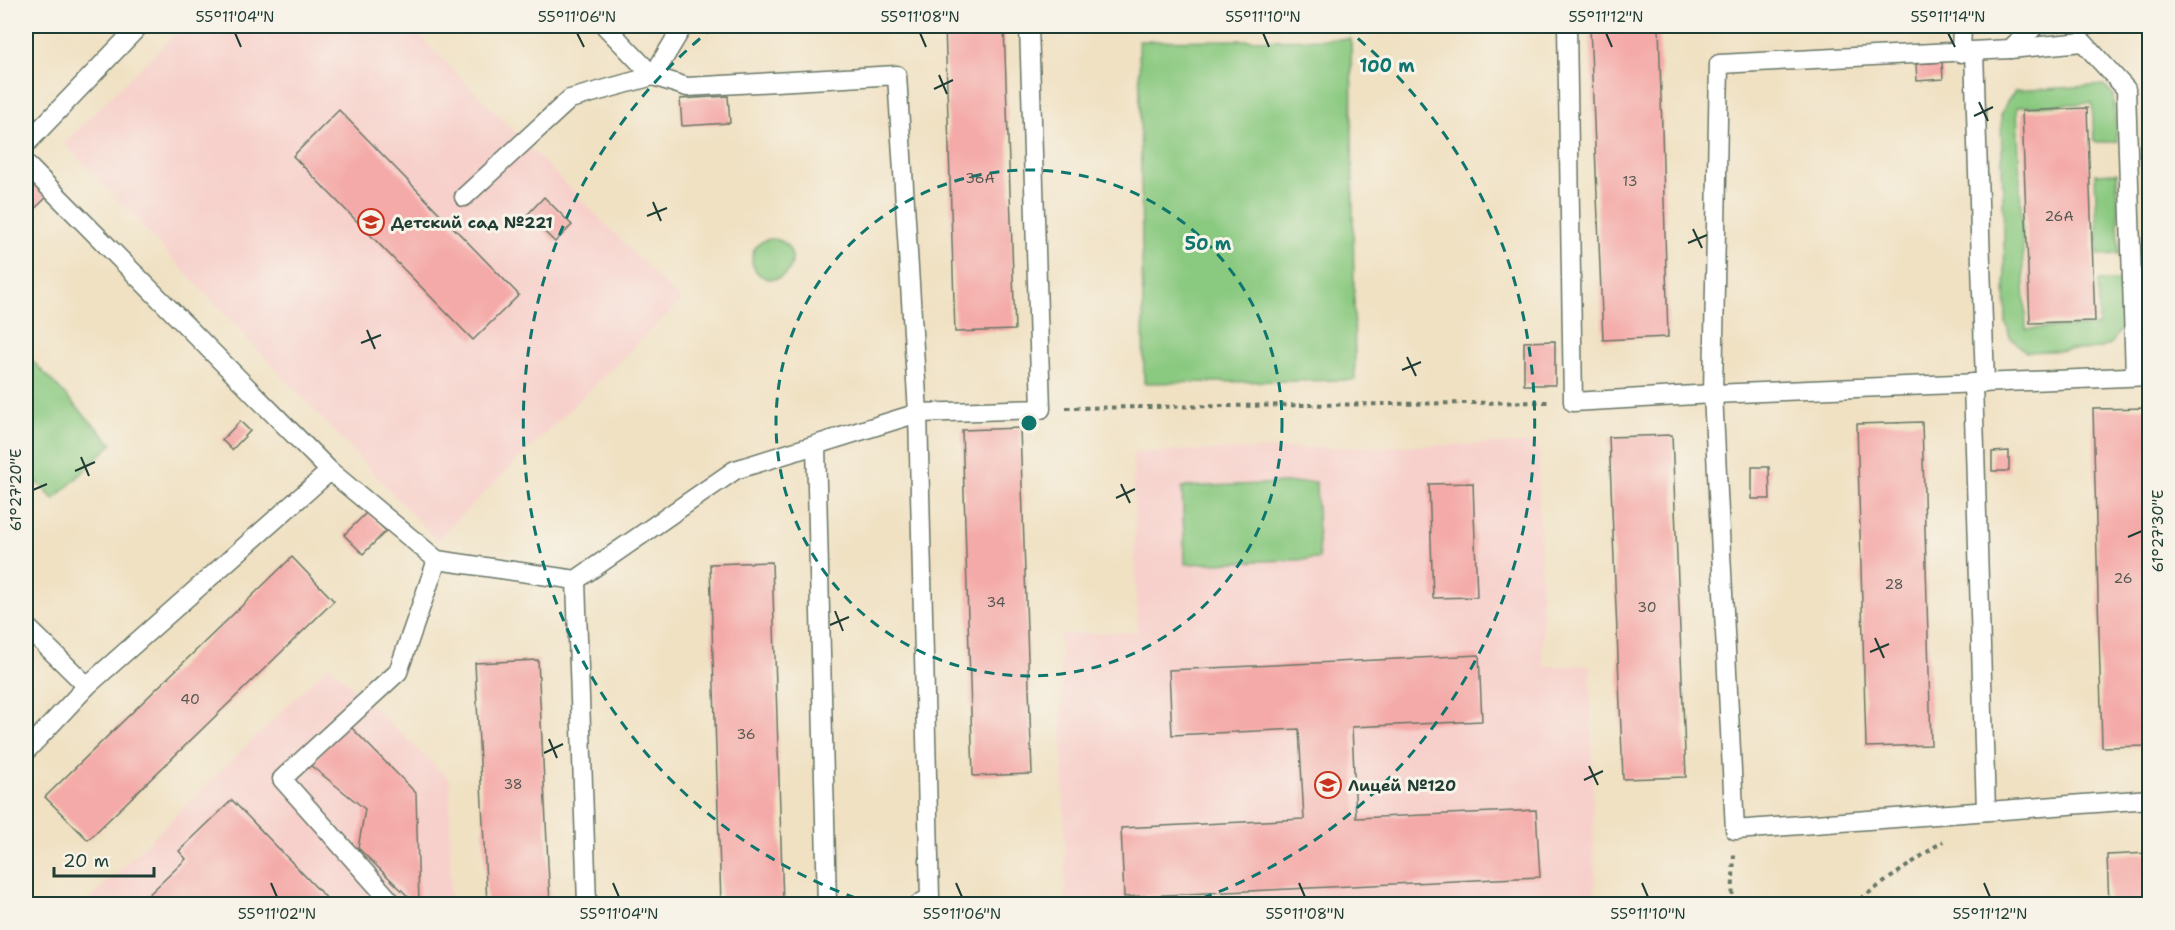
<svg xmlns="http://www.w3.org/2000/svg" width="2175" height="930" font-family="'Shantell Sans',sans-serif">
<rect width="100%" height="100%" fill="#f7f3e8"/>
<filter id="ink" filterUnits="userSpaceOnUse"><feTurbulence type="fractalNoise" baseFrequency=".0167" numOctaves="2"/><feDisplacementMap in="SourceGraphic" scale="12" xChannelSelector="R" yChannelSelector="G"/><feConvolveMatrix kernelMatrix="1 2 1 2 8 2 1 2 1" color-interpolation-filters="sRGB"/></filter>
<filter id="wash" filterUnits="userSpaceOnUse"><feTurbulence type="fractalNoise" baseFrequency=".008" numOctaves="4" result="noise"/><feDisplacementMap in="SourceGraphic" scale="24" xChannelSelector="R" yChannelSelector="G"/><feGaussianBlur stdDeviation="1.35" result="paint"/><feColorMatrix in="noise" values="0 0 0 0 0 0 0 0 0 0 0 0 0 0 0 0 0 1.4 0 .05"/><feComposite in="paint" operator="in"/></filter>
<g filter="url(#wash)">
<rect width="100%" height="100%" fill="#f0e1c3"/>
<!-- built -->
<g fill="#f7d0cb">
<polygon points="183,26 410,26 681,301 436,540 64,143"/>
<polygon points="1538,443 1543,666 1590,665 1595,904 1066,904 1060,634 1137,632 1133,452"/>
<polygon points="329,665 450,780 450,904 85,904"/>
</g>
<!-- green -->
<g fill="#8ac980" stroke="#54835a" stroke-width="1.5">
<polygon points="1351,39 1355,380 1144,383 1139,41"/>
<polygon points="2104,85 2113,94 2117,142 2094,142 2092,103 2017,107 2026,329 2099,326 2098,281 2122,281 2123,325 2112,343 2100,349 2026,352 2010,337 2006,323 2001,116 2006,103 2015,91"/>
<polygon points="2117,173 2119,254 2098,255 2095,174"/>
<circle cx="772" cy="259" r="20"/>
<polygon points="26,354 112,444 54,500 26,470"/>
<polygon points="1316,482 1319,559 1185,564 1182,487"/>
</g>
<g id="blocks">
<!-- building -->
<g fill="#f4aaa8">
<polygon points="945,26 1004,26 1015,330 955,332"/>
<polygon points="1590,26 1659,26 1668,337 1603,340"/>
<polygon points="1942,62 1943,79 1917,81 1916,64"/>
<polygon points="728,96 730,123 682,126 680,99"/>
<polygon points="2087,108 2095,321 2030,323 2022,111"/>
<polygon points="339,110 519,295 473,340 293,156"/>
<polygon points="35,181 48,196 26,217 26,190"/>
<polygon points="544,197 572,225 555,242 527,215"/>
<polygon points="1555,341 1555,385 1524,385 1524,342"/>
<polygon points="2150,408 2150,746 2102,747 2093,409"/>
<polygon points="240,421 250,431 232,450 222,440"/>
<polygon points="1922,422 1931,745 1866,747 1857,424"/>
<polygon points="1020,428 1032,774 973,776 962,430"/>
<polygon points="1672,435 1686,777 1623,779 1609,437"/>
<polygon points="2009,451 2009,471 1992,471 1992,452"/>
<polygon points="1752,467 1769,467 1770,499 1752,499"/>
<polygon points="1473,483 1477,597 1433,598 1429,484"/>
<polygon points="367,512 386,531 363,554 344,535"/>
<polygon points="292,557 334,601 88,840 45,797"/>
<polygon points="772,562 783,904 721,904 710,564"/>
<polygon points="1479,655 1482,721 1352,727 1356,818 1536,810 1540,877 1124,897 1121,828 1304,819 1299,729 1172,735 1169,670"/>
<polygon points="538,660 550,904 487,904 475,663"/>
<polygon points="346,722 416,793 419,904 416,904 358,848 365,809 310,765"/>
<polygon points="232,800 332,904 139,904 186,859 179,851"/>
<polygon points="2150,853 2150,904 2109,904 2107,855"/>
</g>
</g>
</g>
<g filter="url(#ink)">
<use href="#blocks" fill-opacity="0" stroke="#687666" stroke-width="1.5"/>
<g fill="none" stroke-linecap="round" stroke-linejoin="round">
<defs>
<g id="service">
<polyline points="605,26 653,76 687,87 897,75 918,413 930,898 919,904"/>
<polyline points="1567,26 1573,402 1713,394 2150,376"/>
<polyline points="2035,26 2010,49 1719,64 1713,394 1735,830 2150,799"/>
<polyline points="2010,49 2083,42 2126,89 2135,376"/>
<polyline points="1974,52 1985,383"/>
<polyline points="1961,53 1962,26"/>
<polyline points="26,144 139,26"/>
<polyline points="26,164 330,471 437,560 576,580 735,470 918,413 1041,409 1029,26"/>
<polyline points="464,197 570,99 653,76 683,26"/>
<polyline points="1973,383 1986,811"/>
<polyline points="816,445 827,904"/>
<polyline points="576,580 587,904"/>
<polyline points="26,626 87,686"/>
<polyline points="26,751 87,686 330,471"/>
<polyline points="393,904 282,779 398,672 437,560"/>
</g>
</defs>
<!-- service casing -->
<use href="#service" stroke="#687666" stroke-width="21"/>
<!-- path -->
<g stroke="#687666" stroke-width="4" stroke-dasharray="4.5 4.5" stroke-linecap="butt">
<polyline points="1066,408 1548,402"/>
<polyline points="1732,904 1734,854"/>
<polyline points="1853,904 1943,841"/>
</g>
<!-- service -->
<use href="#service" stroke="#fff" stroke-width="18"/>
</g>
</g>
<!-- ticks -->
<path fill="none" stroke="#1f3d34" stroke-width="2" d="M 235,33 L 241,47M 577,33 L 584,47M 920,33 L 926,47M 1263,33 L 1269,47M 1606,33 L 1612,47M 1948,33 L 1955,47M 939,75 L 947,94M 934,89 L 953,80M 1979,102 L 1988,121M 1974,116 L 1993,107M 653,202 L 661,221M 647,216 L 667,208M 1693,229 L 1702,248M 1688,243 L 1707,235M 367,330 L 375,349M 361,343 L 381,335M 1407,357 L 1416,376M 1402,370 L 1421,362M 81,457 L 89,476M 75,471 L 95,462M 1121,484 L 1130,503M 33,490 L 47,484M 1116,498 L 1135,489M 2128,537 L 2142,531M 835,611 L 843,631M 830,625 L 849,617M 1875,638 L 1884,658M 1870,652 L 1889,644M 549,739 L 557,758M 544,753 L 563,744M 1589,766 L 1598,785M 1584,780 L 1603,771M 271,883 L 277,897M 613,883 L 619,897M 956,883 L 962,897M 1299,883 L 1305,897M 1642,883 L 1648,897M 1984,883 L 1990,897"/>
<!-- distance rings -->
<g fill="none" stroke="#0f766e" stroke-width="3" stroke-dasharray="10 8">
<circle cx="1029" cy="423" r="253"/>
<path d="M873 904A506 506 0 0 1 714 27M1344 27A506 506 0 0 1 1185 904"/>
</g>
<!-- icons -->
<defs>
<symbol id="school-ring" viewBox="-11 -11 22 22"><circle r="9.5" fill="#f7f3e8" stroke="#c8321e" stroke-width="1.5"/><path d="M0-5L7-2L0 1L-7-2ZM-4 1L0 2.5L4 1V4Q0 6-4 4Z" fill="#c8321e"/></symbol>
</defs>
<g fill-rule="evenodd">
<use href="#school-ring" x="356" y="207" width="30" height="30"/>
<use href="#school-ring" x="1313" y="770" width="30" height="30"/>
</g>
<g text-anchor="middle" stroke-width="6" stroke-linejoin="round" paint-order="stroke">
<!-- number labels -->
<g font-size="14" fill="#545851">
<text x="980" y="183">36А</text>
<text x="1630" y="186">13</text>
<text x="2059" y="221">26А</text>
<text x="2123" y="583">26</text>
<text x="1894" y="589">28</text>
<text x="996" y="607">34</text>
<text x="1647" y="612">30</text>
<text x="190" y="704">40</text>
<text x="746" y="739">36</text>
<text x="513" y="789">38</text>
</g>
<!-- poi labels -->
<g font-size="16" font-weight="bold" fill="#1f3d34" stroke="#f7f3e8" text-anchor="start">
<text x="391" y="228">Детский сад №221</text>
<text x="1348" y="791">Лицей №120</text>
</g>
</g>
<circle cx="1029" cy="423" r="9" fill="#0f766e" stroke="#f7f3e8" stroke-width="3"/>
<g font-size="18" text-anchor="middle" font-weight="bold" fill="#0f766e" stroke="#f7f3e8" stroke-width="6" stroke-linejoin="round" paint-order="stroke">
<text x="1387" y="72">100 m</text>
<text x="1208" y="250">50 m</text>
</g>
<!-- margin -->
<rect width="2175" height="930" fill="none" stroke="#f7f3e8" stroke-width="66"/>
<!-- scale -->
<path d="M54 867v9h100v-9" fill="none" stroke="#1f3d34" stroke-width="3"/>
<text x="63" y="867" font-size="18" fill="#1f3d34" stroke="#f7f3e8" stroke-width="4.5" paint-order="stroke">20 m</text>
<rect x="33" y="33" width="2109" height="864" fill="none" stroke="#1f3d34" stroke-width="2"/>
<g font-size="15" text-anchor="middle" fill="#1f3d34">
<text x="235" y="22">55°11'04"N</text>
<text x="577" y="22">55°11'06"N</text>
<text x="920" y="22">55°11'08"N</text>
<text x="1263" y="22">55°11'10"N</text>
<text x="1606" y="22">55°11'12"N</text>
<text x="1948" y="22">55°11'14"N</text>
<text transform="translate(16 490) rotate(-90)" y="5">61°27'20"E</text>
<text transform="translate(2158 531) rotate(-90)" y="5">61°27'30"E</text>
<text x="277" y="919">55°11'02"N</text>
<text x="619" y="919">55°11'04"N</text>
<text x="962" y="919">55°11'06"N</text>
<text x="1305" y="919">55°11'08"N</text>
<text x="1648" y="919">55°11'10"N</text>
<text x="1990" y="919">55°11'12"N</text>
</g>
</svg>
